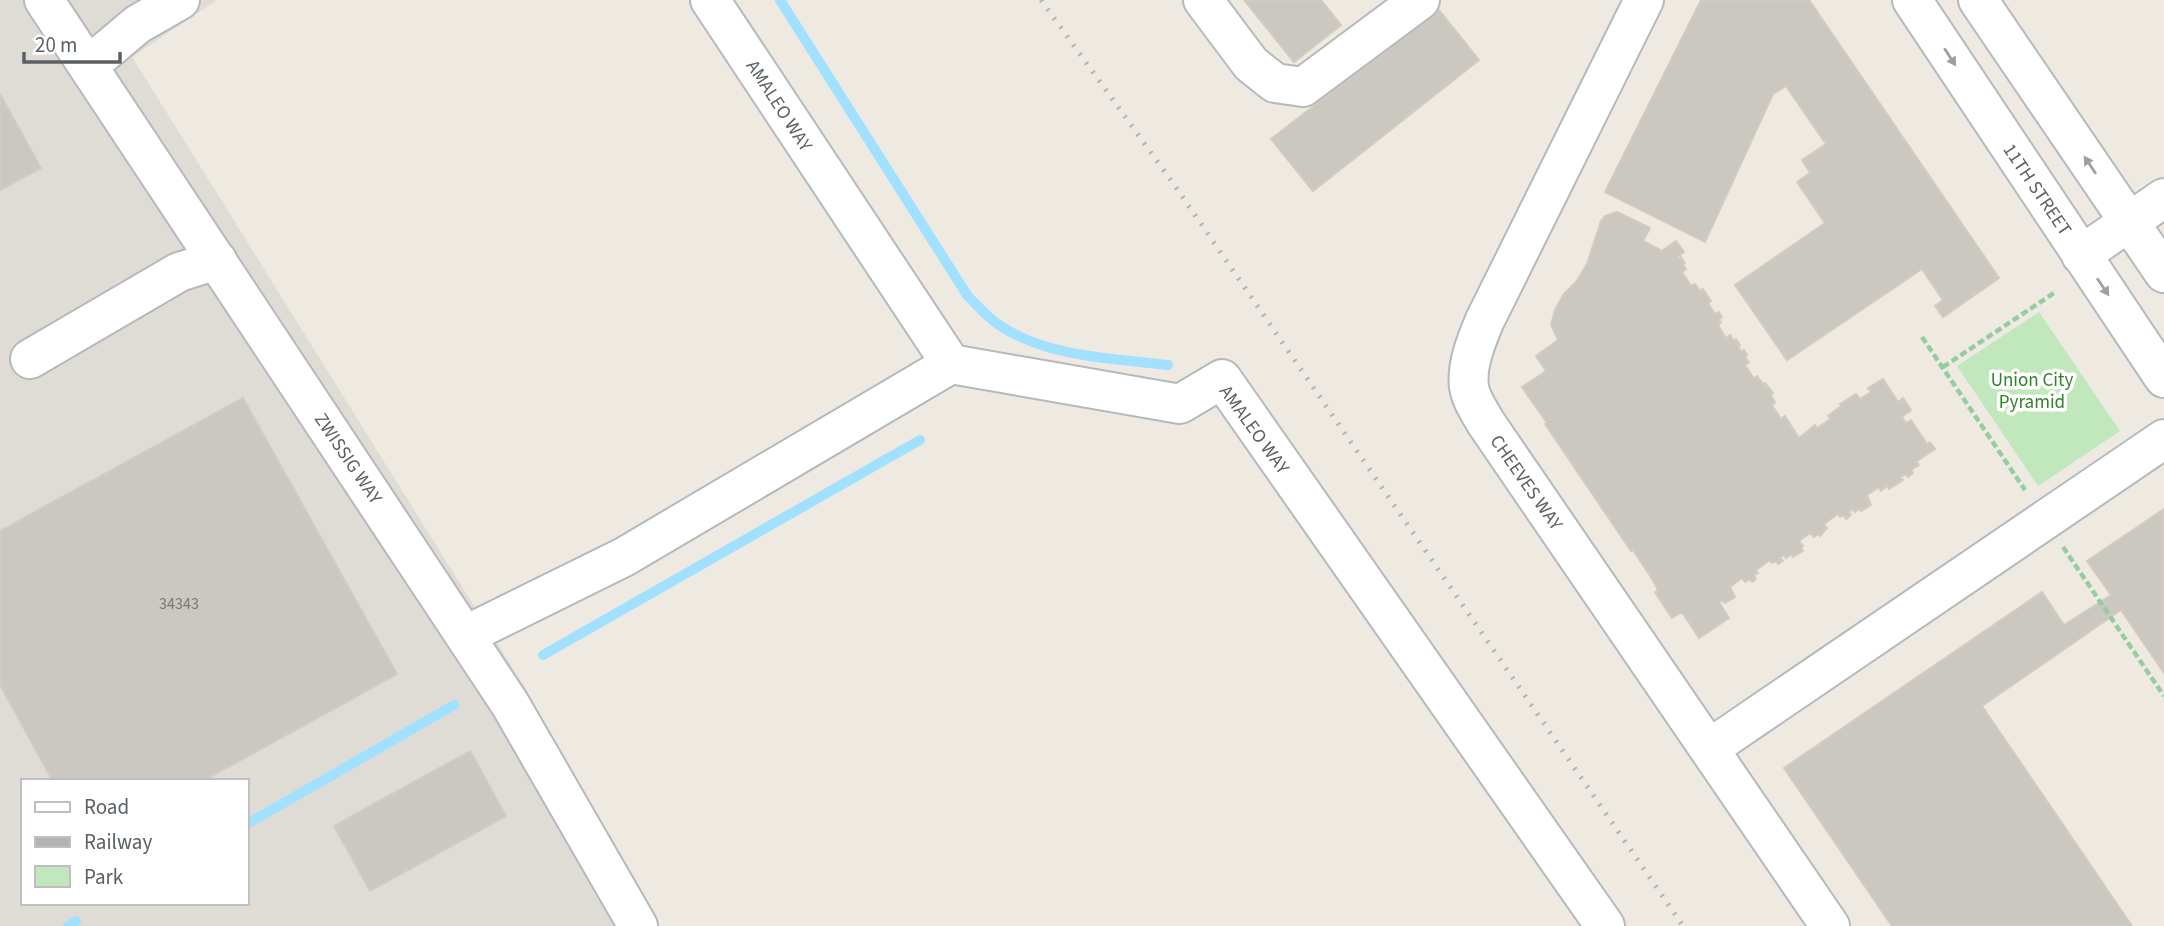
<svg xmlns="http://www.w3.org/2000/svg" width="2164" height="926" font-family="'Source Sans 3',sans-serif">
<rect width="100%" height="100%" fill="#eeeae2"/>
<!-- industrial -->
<path fill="#dfdcd6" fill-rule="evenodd" d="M 0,0 L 217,0 L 132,57 L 527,691 L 655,926 L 0,926 ZM 23,781 L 247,781 L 247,903 L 23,903 Z"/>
<!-- green -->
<polygon fill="#c1e8bc" points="2039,312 2120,431 2038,486 1957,366"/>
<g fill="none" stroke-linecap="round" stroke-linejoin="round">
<!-- stream -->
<g stroke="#a1e1ff" stroke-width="10">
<path d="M 780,0 L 967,295 C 977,305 987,317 999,325 C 1049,358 1111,358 1168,365"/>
<polyline points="543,655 920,440"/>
<polyline points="247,824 454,705"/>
<polyline points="68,926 76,921"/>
</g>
</g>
<!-- building -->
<g fill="#cbc7c1" stroke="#d4cbc0" stroke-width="2">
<polygon points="1244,0 1321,0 1341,25 1294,62"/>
<polygon points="1701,0 1809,0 1999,278 1943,317 1935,306 1943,300 1922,269 1787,360 1735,285 1825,223 1797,182 1810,173 1802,160 1826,144 1786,86 1773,94 1705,242 1605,192"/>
<polygon points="1439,10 1479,60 1313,191 1271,139"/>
<polygon points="0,94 41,168 0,190"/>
<polygon points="1617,212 1650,228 1643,241 1662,251 1676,241 1684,252 1677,257 1679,259 1681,257 1685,263 1683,265 1686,269 1682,272 1691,286 1695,284 1700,291 1703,289 1711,301 1708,303 1715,314 1719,312 1722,317 1719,319 1721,322 1718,325 1726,338 1730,335 1734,341 1736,339 1740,345 1738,346 1741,352 1744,350 1747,355 1745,357 1749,362 1745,365 1754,379 1757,376 1763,384 1765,383 1773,393 1771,395 1775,403 1772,405 1781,419 1785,416 1799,438 1815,425 1817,428 1831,419 1828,416 1841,406 1840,404 1856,394 1860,399 1871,392 1868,388 1883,379 1898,402 1903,398 1911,410 1902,417 1906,423 1911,420 1927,444 1930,442 1935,449 1916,462 1919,465 1911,470 1913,473 1908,477 1906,474 1900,477 1903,480 1889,489 1887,486 1881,491 1879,487 1867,495 1871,505 1861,511 1859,509 1855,512 1853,509 1849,512 1851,515 1846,519 1844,515 1840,517 1838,514 1824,524 1827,528 1820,536 1819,534 1814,537 1810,533 1799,541 1803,546 1801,548 1803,551 1793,557 1791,554 1786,558 1784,555 1780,558 1783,561 1778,564 1776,561 1772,563 1770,560 1756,570 1758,573 1754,575 1756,579 1752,582 1750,579 1745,582 1742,578 1730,587 1735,597 1725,603 1722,600 1719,602 1729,618 1699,638 1682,612 1672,618 1655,592 1658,590 1654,582 1633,550 1631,551 1545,424 1547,423 1522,387 1546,371 1536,356 1558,340 1551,325 1555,310 1563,295 1576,282 1587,264 1601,221 1605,216"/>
<polygon points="243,398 397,674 203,781 53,781 0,685 0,531"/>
<polygon points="2164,509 2164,673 2121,610 1982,706 2132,926 1892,926 1784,768 2042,592 2064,625 2111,595 2087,561"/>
<polygon points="470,751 506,816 370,891 334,826"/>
</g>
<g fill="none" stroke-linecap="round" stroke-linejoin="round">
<defs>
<g id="minor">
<polyline points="44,0 510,704 638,926"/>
<polyline points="710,0 951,364 1180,404 1222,379 1605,926"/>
<polyline points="1203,0 1251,64 1275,83 1303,87 1420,0"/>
<path d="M 1644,0 L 1485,320 C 1477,339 1466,365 1469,387 C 1471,400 1480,412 1486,423 L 1830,926"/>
<polyline points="1912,0 2164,378"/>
<polyline points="1978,0 2164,273"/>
<polyline points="88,66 138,24 180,0"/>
<polyline points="2081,255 2164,198"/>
<polyline points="30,359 179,272 217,260"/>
<polyline points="466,635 624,557 951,364"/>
<polyline points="1710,748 2164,439"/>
</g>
</defs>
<!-- minor casing -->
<use href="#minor" stroke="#b5b9bd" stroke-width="42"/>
<!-- path -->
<g stroke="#96cc9f" stroke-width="4.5" stroke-dasharray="7 3.5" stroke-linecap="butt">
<polyline points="1922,337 2025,490"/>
<polyline points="1943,367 2054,293"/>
<polyline points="2063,547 2164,696"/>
</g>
<!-- minor -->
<use href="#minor" stroke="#fff" stroke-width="38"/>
<!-- rail -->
<polyline stroke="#b2b3b4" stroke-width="5" stroke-dasharray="2 9" stroke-linecap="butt" points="1041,0 1175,186 1683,926"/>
</g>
<!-- one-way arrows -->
<defs><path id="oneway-solid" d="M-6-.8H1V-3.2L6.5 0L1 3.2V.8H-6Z" transform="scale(1.75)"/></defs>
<g fill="#9ca0a2">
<use href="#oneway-solid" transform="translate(1950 57) rotate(57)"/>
<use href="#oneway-solid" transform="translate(2090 165) rotate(-124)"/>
<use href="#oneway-solid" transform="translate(2103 287) rotate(56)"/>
</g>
<g text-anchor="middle" stroke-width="7" stroke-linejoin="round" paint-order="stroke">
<!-- number labels -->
<g font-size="16" fill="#767a7b">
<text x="179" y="609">34343</text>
</g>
<!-- street labels -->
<g font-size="19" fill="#5a6064" stroke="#fff">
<text transform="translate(780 105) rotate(57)" y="7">AMALEO WAY</text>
<text transform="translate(2038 189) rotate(56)" y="7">11TH STREET</text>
<text transform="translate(1255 429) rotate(54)" y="7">AMALEO WAY</text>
<text transform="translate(349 458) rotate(56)" y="7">ZWISSIG WAY</text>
<text transform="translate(1527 482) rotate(55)" y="7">CHEEVES WAY</text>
</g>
<!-- park labels -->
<g font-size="19" fill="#32822c" stroke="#fff">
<text x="2032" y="386">Union City<tspan x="2032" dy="22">Pyramid</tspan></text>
</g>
</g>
<!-- legend -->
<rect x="21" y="779" width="228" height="126" fill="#ffffff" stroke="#bdbfc1" stroke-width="2"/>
<rect x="35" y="802" width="35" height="10" fill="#ffffff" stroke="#bdbfc1" stroke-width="2"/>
<text x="84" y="814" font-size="21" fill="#5a6064">Road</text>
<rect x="35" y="837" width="35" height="10" fill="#b2b3b4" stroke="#bdbfc1" stroke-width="2"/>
<text x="84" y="849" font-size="21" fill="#5a6064">Railway</text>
<rect x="35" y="866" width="35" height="21" fill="#c1e8bc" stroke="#bdbfc1" stroke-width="2"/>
<text x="84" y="884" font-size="21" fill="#5a6064">Park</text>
<!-- scale -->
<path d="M24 52v10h96v-10" fill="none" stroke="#5a6064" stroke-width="3.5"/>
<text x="35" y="52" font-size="21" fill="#5a6064" stroke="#ffffff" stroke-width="5" paint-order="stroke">20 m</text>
</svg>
